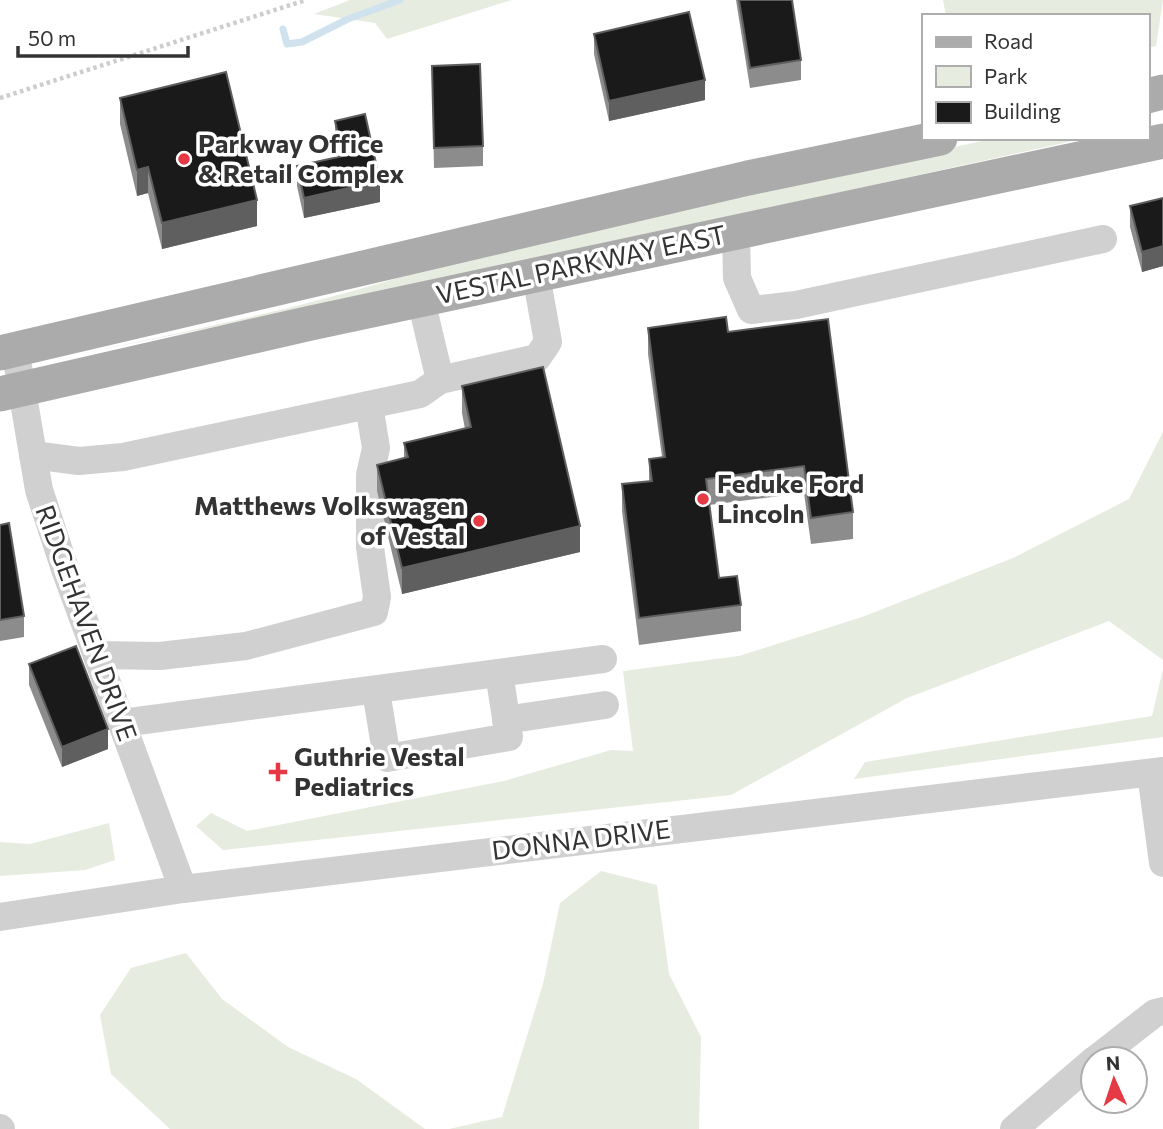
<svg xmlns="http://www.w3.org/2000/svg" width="1163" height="1129" font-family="Commissioner,sans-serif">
<rect width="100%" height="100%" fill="#fff"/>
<!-- green -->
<g fill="#e6ecdf">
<polygon points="350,0 512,0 387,39 375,23 314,14"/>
<polygon points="943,0 1163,0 1156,46 1147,48 1147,16 946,16"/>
<path d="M 995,138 L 1086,138 L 398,290 L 65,357 C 198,329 330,303 459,258 Z"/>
<polygon points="1163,432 1163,660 1109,621 907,698 731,795 223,850 196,826 211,813 247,831 504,781 611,750 633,751 623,671 739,656 862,617 1013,558 1129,499"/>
<polygon points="1163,669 1163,737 854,779 865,762 1152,716"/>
<polygon points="109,823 115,860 85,870 0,876 0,842 30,844"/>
<polygon points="601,871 657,885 669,974 701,1037 699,1129 449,1129 502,1117 543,984 560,903"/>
<polygon points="186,953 222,999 288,1047 356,1079 425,1129 170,1129 111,1074 100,1015 131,968"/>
</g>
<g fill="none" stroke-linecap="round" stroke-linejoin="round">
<!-- stream -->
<polyline stroke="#cfe2ee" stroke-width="7" points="283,29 287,44 302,42 348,19 400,0"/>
<!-- path -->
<polyline stroke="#cdcdcd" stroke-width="4.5" stroke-dasharray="3.5 3.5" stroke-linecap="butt" points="0,98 306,0"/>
<!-- minor -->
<g stroke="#d0d0d0" stroke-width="28">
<polyline points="736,232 737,278 751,310 796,305 1103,239"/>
<polyline points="421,300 440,380"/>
<polyline points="15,349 39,490 66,572 183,889"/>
<polyline points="33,455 79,461 123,457 420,394 440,380 537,358 548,342 536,275"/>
<polyline points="97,655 160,656 246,646 374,612 377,597 370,547 370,475 376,448 369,405"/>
<polyline points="376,691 387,758 509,737 499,673"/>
<polyline points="506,720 605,705"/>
<polyline points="122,723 603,659"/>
<polyline points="1151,773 1163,863"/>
<polyline points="0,917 183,889 1163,771"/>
<polyline points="1096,1059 1155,1013 1163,1011"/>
<polyline points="0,1128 1,1129"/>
<polyline points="1014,1129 1093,1061"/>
</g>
<!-- major -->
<g stroke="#ababab" stroke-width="35">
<polyline points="1147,96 1163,92"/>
<polyline points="0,353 748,178 940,138"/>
<polyline points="0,394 311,323 1163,141"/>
</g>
</g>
<!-- wall -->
<g fill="#8c8c8c">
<polygon points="736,0 792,0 801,60 801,80 750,88"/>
<polygon points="594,34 705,100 609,121 594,54"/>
<polygon points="432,66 483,146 483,166 434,168"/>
<polygon points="120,98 257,226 162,249 148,193 137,196 120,124"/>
<polygon points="335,121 380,202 304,218 297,186 297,166 338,157 335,141"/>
<polygon points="1163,198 1163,266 1142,272 1130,227 1130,206"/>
<polygon points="648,328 728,332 853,512 853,539 811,544 804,493 709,505 719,578 741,605 741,631 639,645 622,511 622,484 649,481 649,459 662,457 648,354"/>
<polygon points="462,386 580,552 402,594 377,491 377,465 404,458 404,443 465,429 462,413"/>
<polygon points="0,525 24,616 24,637 0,641"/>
<polygon points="29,664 108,749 62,767 29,685"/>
</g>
<!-- shaded-wall -->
<g fill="#5f5f5f">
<polygon points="705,80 705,100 609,121 609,101"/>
<polygon points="148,167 148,193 137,196 137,170"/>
<polygon points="380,181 380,202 304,218 304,198"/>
<polygon points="257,200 257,226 162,249 162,223"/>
<polygon points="1163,246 1163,266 1142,272 1142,252"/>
<polygon points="580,526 580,552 402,594 402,568"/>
<polygon points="108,729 108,749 62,767 62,747"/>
</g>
<!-- building -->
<g fill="#1a1a1a" stroke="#5f5f5f" stroke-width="2">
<polygon points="739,0 792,0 801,60 750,68"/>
<polygon points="689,12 705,80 609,101 594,34"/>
<polygon points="480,64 483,146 434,148 432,66"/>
<polygon points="226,72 257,200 162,223 148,167 137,170 120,98"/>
<polygon points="365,114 380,181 304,198 297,166 343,156 335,121"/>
<polygon points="1163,198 1163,246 1142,252 1130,206"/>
<polygon points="726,317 728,332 828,319 853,512 811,518 804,466 706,479 719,578 737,576 741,605 639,618 622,484 652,481 649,459 665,457 648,328"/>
<polygon points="543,367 580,526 402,568 377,465 408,457 404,443 471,427 462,386"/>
<polygon points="9,523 24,616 0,620 0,525"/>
<polygon points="76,646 108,729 62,747 29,664"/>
</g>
<!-- markers -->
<g fill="#e63946" stroke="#fff" stroke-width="2.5">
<circle cx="184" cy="159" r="7"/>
<circle cx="703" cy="499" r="7"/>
<circle cx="479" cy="521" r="7"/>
<path d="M274.5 761.5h7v7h7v7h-7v7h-7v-7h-7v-7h7z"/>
</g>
<g text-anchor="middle" stroke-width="7" stroke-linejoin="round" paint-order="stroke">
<!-- poi labels -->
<g font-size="26" font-weight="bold" fill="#333" stroke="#fff" text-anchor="start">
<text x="198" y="153">Parkway Office<tspan x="198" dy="30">&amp; Retail Complex</tspan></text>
<text x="717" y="493">Feduke Ford<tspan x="717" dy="30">Lincoln</tspan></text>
<text x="465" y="515" text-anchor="end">Matthews Volkswagen<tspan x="465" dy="30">of Vestal</tspan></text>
<text x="294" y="766">Guthrie Vestal<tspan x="294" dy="30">Pediatrics</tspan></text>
</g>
<!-- street labels -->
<g font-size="26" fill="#333" stroke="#fff">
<text transform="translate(581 265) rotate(-12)" y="9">VESTAL PARKWAY EAST</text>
<text transform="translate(86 623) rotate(70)" y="9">RIDGEHAVEN DRIVE</text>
<text transform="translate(581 840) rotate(-7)" y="9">DONNA DRIVE</text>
</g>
</g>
<!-- legend -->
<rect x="922" y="14" width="228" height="126" fill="#ffffff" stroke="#adadad" stroke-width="2"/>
<rect x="936" y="37" width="35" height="10" fill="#ababab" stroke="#adadad" stroke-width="2"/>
<text x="984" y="49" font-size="21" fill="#333333">Road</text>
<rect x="936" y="66" width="35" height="21" fill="#e6ecdf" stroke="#adadad" stroke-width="2"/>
<text x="984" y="84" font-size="21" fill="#333333">Park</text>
<rect x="936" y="102" width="35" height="21" fill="#1a1a1a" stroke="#adadad" stroke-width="2"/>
<text x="984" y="119" font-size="21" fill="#333333">Building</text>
<!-- north arrow -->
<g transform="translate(1114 1080) rotate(357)"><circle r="33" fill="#ffffff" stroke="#adadad" stroke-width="2"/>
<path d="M0-5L12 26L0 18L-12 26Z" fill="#e63946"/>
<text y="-10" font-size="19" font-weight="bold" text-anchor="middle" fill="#333333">N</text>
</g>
<!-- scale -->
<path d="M18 46v10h170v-10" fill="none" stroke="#333333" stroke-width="3.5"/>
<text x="28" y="46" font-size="21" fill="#333333" stroke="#ffffff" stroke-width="5" paint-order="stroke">50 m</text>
</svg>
